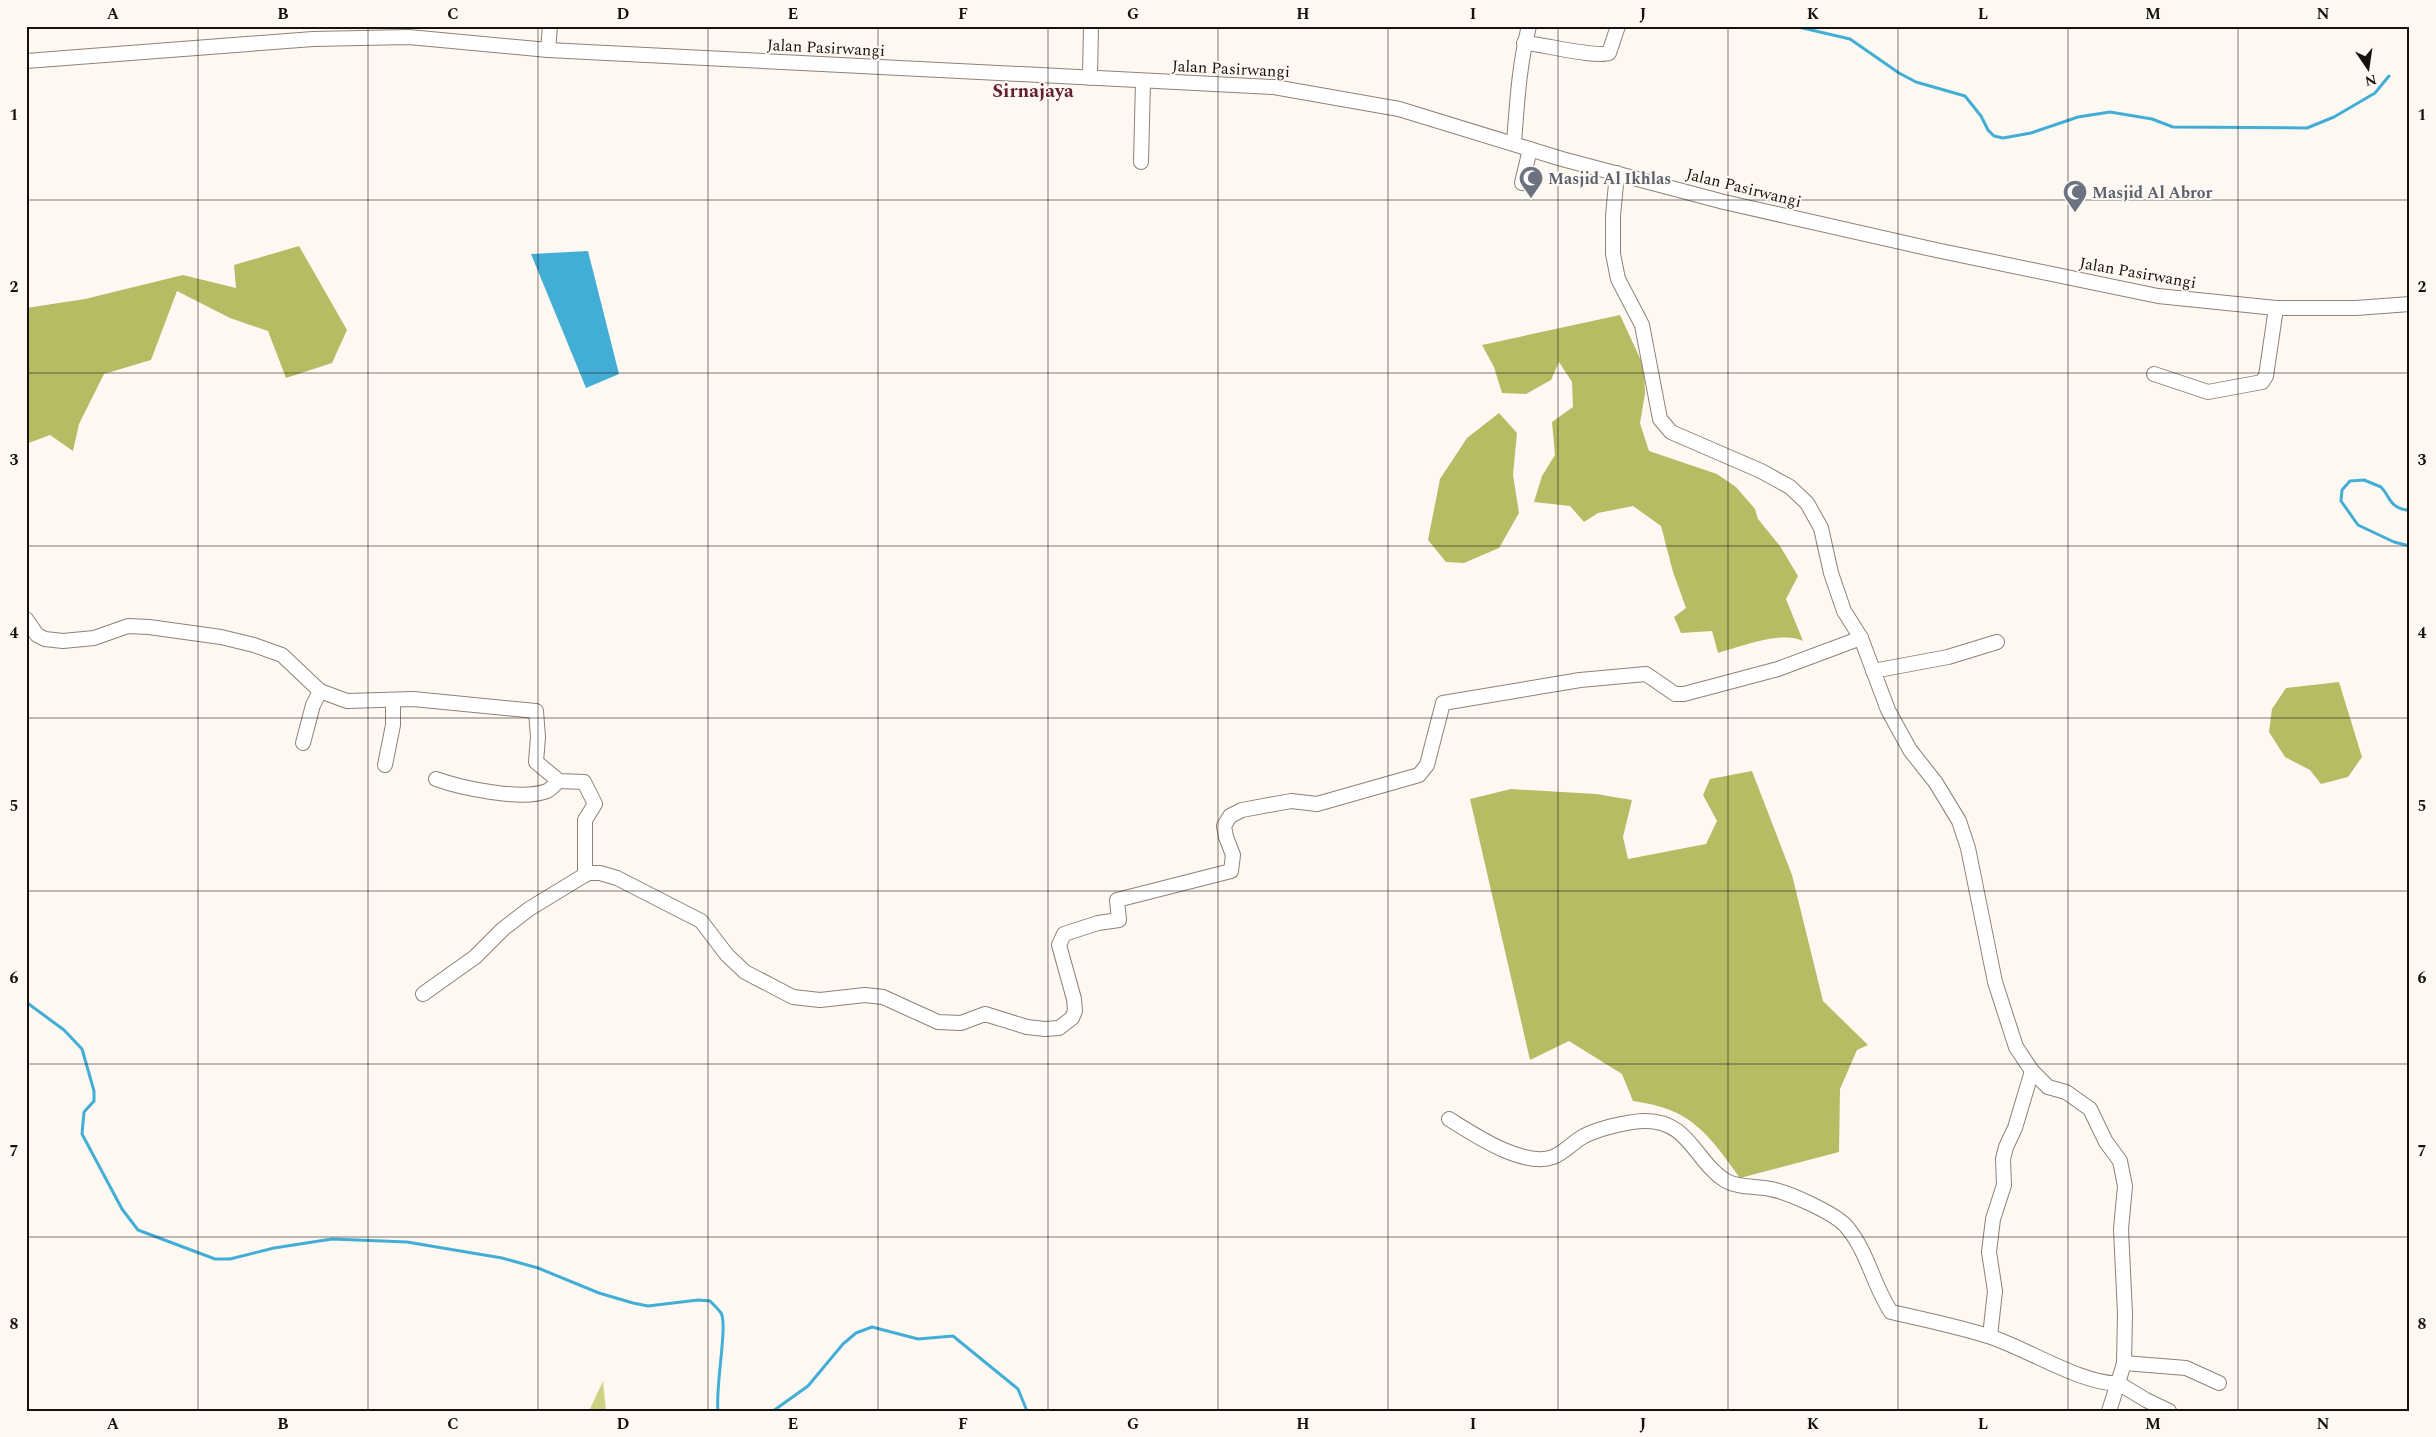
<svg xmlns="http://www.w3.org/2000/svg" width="2436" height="1437" font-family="Spectral,serif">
<rect width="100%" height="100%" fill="#fef8f3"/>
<!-- green -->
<polygon fill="#cdd384" points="603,1381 606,1411 589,1411"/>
<!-- forest -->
<g fill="#b6bc64">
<polygon points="299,246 347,330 332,363 286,378 268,331 230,318 177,291 151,360 104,374 79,424 73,451 50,435 26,444 26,308 85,299 183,275 236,288 234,265"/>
<path d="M 1620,315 L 1644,367 L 1645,394 L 1640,423 L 1649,451 L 1717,474 L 1736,487 L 1755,509 L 1758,519 L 1780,546 L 1798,576 L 1786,599 L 1803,641 C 1783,630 1740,647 1718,653 L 1712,631 L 1681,633 L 1674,617 L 1686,608 L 1673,572 L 1661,526 L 1633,506 L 1598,513 L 1584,522 L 1570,506 L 1534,502 L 1542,476 L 1555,455 L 1552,422 L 1573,407 L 1572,382 L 1559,362 L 1551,380 L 1526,394 L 1502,393 L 1494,367 L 1482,345 Z"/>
<polygon points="1499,413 1517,433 1513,475 1519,513 1499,548 1464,563 1446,562 1428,540 1440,479 1467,438"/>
<polygon points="2339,682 2362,757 2348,777 2321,784 2310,770 2285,757 2269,732 2272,709 2286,688"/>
<path d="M 1752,771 L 1792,875 L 1823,1001 L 1868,1045 L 1857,1050 L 1840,1089 L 1839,1152 L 1740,1178 C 1707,1133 1692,1109 1633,1101 L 1622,1074 L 1569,1041 L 1530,1060 L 1470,799 L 1511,789 L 1596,794 L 1632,800 L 1623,837 L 1628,859 L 1706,844 L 1717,821 L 1703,795 L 1710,779 Z"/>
</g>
<!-- water -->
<polygon fill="#43aed5" points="588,251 619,374 586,388 531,254"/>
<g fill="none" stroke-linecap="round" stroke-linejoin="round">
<!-- stream -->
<g stroke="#43aed5" stroke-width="3">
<polyline points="1794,26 1850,39 1899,73 1916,82 1965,96 1981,116 1988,130 1994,136 2003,138 2031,133 2078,117 2110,112 2152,119 2173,127 2307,128 2334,117 2375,93 2389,76"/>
<path d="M 2410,508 L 2406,510 C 2389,507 2390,496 2381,487 L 2364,480 L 2350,481 L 2342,490 L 2341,501 L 2358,525 L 2394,542 L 2410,546"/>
<path d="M 26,1002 L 64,1030 L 82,1049 L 94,1091 L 94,1101 L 84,1112 L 82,1134 L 122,1209 L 138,1230 L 215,1259 L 230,1259 L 274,1248 L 332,1239 L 407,1242 L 502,1258 L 538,1268 L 599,1293 L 633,1303 L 648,1306 L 698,1300 L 710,1301 C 714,1305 718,1309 721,1313 C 728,1325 715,1388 718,1411"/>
<polyline points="773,1411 808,1386 843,1344 856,1333 872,1327 918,1339 953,1336 1018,1389 1027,1411"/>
</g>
<defs>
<g id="minor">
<path d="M 1524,43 C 1543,44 1595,58 1609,53 L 1618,26"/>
<polyline points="548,50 550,26"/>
<polyline points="26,61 313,39 409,37 548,50 1274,87 1399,109 1562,159 1724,202 1936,250 2158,296 2276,308 2356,308 2410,304"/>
<polyline points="1090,78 1091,26"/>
<path d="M 1514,143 C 1517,104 1519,65 1529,26"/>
<polyline points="1141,162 1143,81"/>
<polyline points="1522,183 1530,149"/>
<polyline points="2154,374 2208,392 2262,382 2266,376 2276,308"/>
<polyline points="26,619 37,635 45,639 63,641 94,638 128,626 149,627 221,637 254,645 282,655 320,691 347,701 413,699 536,711 538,737 536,762 559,781 584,782 595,804 585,820 585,875"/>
<polyline points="1873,671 1948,657 1997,642"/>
<polyline points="303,743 313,705 320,691"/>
<polyline points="385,765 393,725 393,700"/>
<path d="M 436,779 C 461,788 522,801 547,791 C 551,789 555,784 559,781"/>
<polyline points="423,994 475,957 503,929 529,909 588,873 600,873 617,878 701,921 727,955 745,972 793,997 820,1000 865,995 883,997 938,1022 961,1023 985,1014 1027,1027 1045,1029 1059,1028 1072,1018 1075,1011 1074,999 1059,945 1064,934 1098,923 1119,920 1117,900 1231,871 1233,855 1226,837 1224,826 1230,816 1242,810 1291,801 1317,804 1419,775 1427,765 1443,703 1580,680 1646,674 1675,694 1684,694 1778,669 1861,638"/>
<path d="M 1449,1119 C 1473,1134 1523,1168 1553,1157 C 1565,1152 1573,1142 1584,1136 C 1600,1128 1626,1122 1643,1121 C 1689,1119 1695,1162 1726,1181 C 1739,1188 1756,1186 1770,1189 C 1788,1192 1832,1212 1845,1225 C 1867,1249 1873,1285 1891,1312 C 1923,1319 1956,1326 1988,1336 C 2022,1346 2085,1386 2118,1383 L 2124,1363 L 2125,1314 L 2121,1229 L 2125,1186 L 2120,1161 L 2106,1142 L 2090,1109 L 2066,1092 L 2048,1087 L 2032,1071 L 2016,1047 L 1995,982 L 1968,848 L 1959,821 L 1936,783 L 1910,750 L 1888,710 L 1861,638 L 1844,611 L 1831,573 L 1821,528 L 1807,503 L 1790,487 L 1761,471 L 1671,432 L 1660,419 L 1642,325 L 1618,279 L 1613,254 L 1613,216 L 1617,173"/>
<polyline points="1990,1336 1995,1291 1989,1252 1993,1219 2004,1185 2003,1159 2006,1147 2015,1128 2032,1071"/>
<polyline points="2124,1363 2186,1368 2219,1383"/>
<polyline points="2109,1411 2118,1383 2146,1400 2169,1411"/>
</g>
</defs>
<!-- minor casing -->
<use href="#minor" stroke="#8f8176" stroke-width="16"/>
<!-- minor -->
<use href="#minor" stroke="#fff" stroke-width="14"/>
</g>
<!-- grid -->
<path fill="none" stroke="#16110c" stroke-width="1" stroke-opacity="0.55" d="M 198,26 L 198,1411M 368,26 L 368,1411M 538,26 L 538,1411M 708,26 L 708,1411M 878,26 L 878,1411M 1048,26 L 1048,1411M 1218,26 L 1218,1411M 1388,26 L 1388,1411M 1558,26 L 1558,1411M 1728,26 L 1728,1411M 1898,26 L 1898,1411M 2068,26 L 2068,1411M 2238,26 L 2238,1411M 26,200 L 2410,200M 26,373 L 2410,373M 26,546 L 2410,546M 26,718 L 2410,718M 26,891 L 2410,891M 26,1064 L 2410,1064M 26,1237 L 2410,1237"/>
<!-- icons -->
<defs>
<symbol id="mosque-pin" viewBox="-11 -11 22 30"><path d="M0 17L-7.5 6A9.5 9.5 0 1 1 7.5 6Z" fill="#6b7280" stroke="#fef8f3"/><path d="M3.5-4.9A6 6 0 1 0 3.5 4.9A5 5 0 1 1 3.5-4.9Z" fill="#fff"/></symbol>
</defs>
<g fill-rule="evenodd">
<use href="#mosque-pin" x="1517" y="164" width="28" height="38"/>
<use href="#mosque-pin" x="2061" y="178" width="28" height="38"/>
</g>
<g text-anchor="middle" stroke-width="4" stroke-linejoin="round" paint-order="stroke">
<!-- street labels -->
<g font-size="16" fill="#16110c" stroke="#fef8f3">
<text transform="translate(826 47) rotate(3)" y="6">Jalan Pasirwangi</text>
<text transform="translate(1231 68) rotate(3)" y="6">Jalan Pasirwangi</text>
<text transform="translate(1744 187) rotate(14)" y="6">Jalan Pasirwangi</text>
<text transform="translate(2138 272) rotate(10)" y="6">Jalan Pasirwangi</text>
</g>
<!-- worship labels -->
<g font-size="16" font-weight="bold" fill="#5b616d" stroke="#fef8f3" text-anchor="start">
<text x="1548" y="184">Masjid Al Ikhlas</text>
<text x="2092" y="198">Masjid Al Abror</text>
</g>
<!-- quarter labels -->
<g font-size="19" font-weight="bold" fill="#652032" stroke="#fef8f3">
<text x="1033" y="97">Sirnajaya</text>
</g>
</g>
<!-- border -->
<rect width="2436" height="1437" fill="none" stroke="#fef8f3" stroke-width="55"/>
<!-- north arrow -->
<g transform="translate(2368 68) rotate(167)" stroke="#fef8f3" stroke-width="4" paint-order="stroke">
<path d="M0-4L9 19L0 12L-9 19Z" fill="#16110c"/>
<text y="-8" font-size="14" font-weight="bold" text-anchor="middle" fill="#16110c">N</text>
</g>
<rect x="28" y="28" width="2380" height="1382" fill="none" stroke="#16110c" stroke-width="2"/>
<g font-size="16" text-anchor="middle" font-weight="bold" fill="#16110c">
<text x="113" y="19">A</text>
<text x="283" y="19">B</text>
<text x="453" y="19">C</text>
<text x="623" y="19">D</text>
<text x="793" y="19">E</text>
<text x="963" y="19">F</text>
<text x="1133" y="19">G</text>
<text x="1303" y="19">H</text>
<text x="1473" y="19">I</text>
<text x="1643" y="19">J</text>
<text x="1813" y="19">K</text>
<text x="1983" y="19">L</text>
<text x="2153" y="19">M</text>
<text x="2323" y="19">N</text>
<text x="14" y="120">1</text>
<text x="2422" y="120">1</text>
<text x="14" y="292">2</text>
<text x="2422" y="292">2</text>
<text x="14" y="465">3</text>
<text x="2422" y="465">3</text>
<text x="14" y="638">4</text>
<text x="2422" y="638">4</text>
<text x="14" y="811">5</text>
<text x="2422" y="811">5</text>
<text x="14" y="983">6</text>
<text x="2422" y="983">6</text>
<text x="14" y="1156">7</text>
<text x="2422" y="1156">7</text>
<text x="14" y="1329">8</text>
<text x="2422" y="1329">8</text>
<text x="113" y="1429">A</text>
<text x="283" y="1429">B</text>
<text x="453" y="1429">C</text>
<text x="623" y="1429">D</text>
<text x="793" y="1429">E</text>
<text x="963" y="1429">F</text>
<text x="1133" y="1429">G</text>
<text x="1303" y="1429">H</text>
<text x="1473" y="1429">I</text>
<text x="1643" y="1429">J</text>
<text x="1813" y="1429">K</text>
<text x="1983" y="1429">L</text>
<text x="2153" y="1429">M</text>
<text x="2323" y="1429">N</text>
</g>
</svg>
